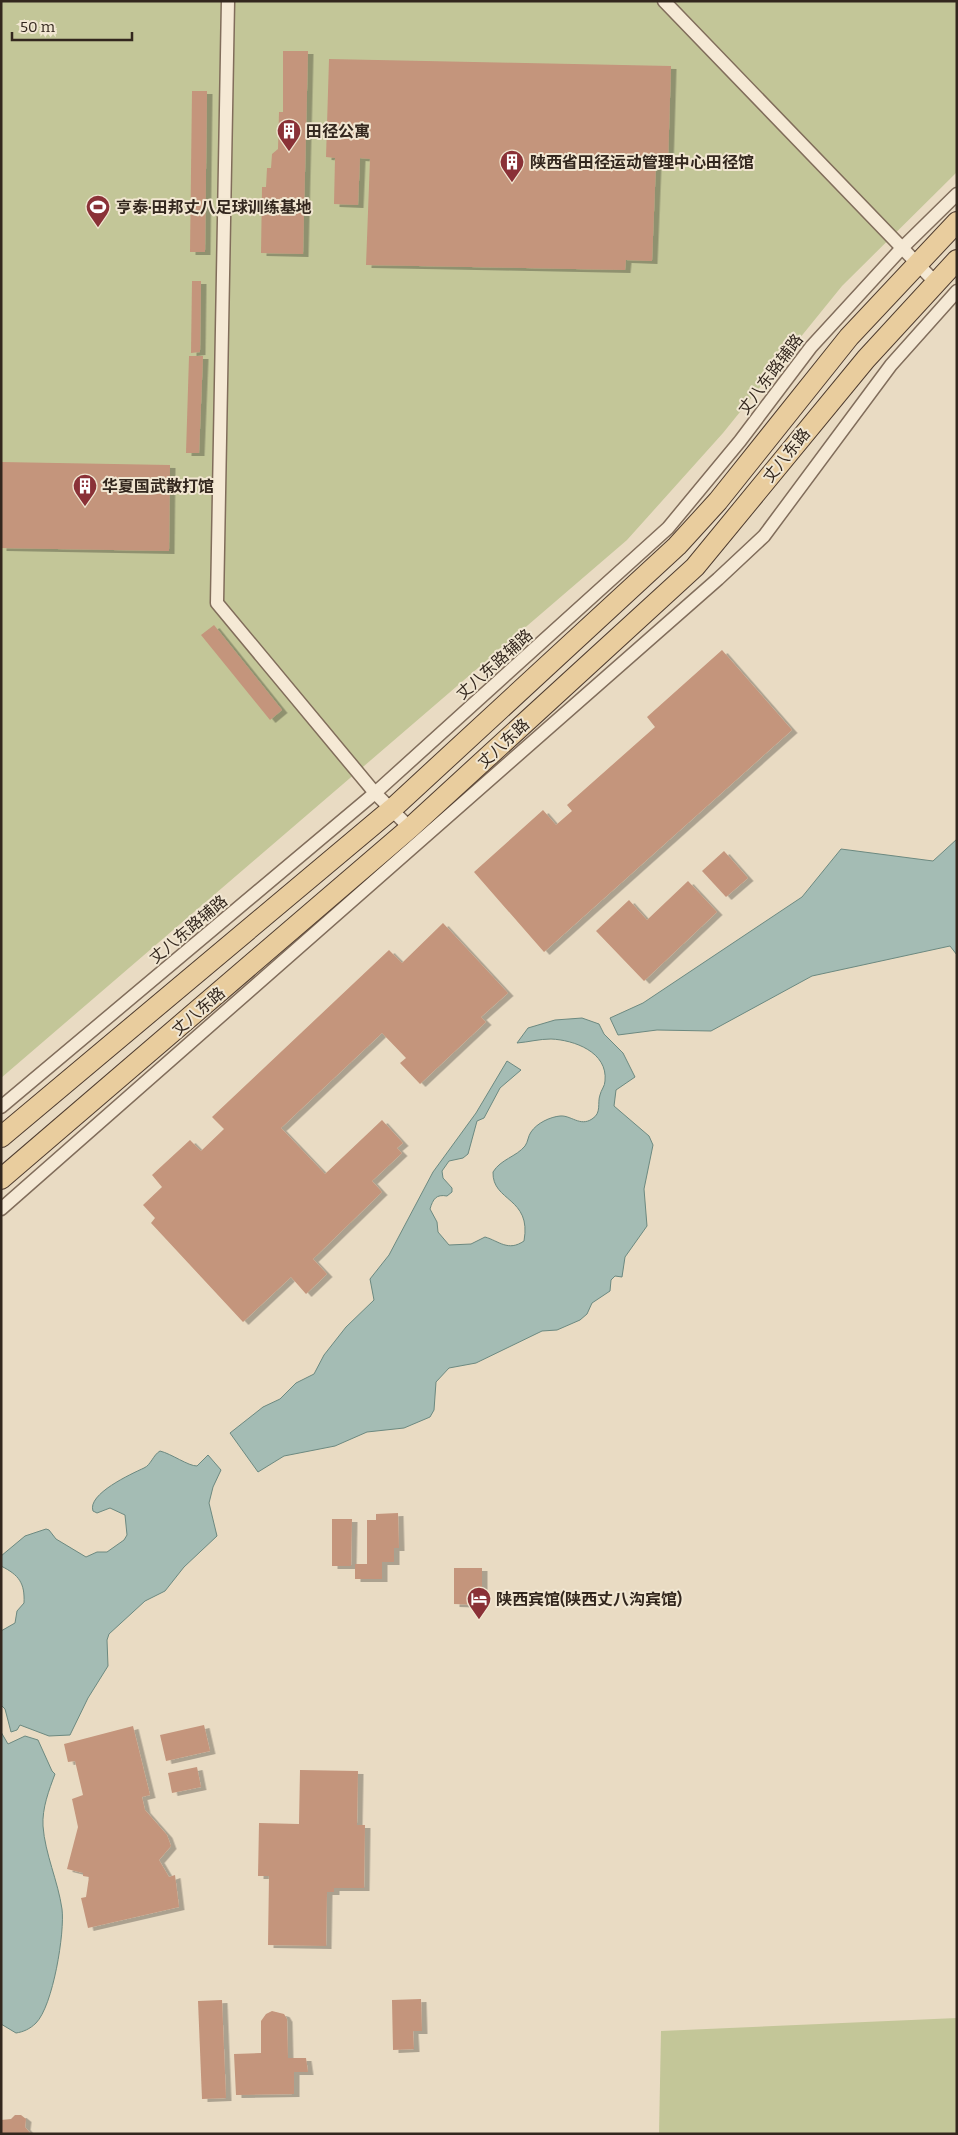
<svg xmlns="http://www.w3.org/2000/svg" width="958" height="2135" font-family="Bitter,'Noto Sans SC',serif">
<defs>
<filter id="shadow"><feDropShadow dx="5.5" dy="3" stdDeviation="0" flood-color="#0004"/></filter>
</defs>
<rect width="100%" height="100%" fill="#e9dbc3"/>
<!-- green -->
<g fill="#c3c698">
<polygon points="1,1 957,1 957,172 842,286 723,433 627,540 1,1078"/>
<polygon points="957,2018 957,2134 659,2134 661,2031"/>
</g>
<!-- water -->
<g fill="#a4bcb4" stroke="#6c8980">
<polygon points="957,839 957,955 950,946 812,976 711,1031 657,1030 618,1035 610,1018 643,1003 802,897 841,849 933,861"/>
<path d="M 582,1018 L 599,1024 L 604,1034 L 623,1053 L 635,1077 L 616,1090 L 614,1106 L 649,1136 L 653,1145 L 644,1189 L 647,1226 L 625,1257 L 622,1277 L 615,1276 L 611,1280 L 610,1291 L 592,1303 L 587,1314 L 580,1320 L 557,1330 L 542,1331 L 476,1363 L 449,1368 L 436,1382 L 434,1410 L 430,1417 L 404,1428 L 367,1432 L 335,1446 L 284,1456 L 258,1472 L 230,1433 L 263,1407 L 280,1399 L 296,1383 L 314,1374 L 324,1355 L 346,1327 L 374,1300 L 370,1279 L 389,1255 L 433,1172 L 476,1113 L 507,1061 L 521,1070 L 500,1088 L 484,1118 L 477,1121 L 468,1154 L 463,1158 L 449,1161 L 442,1171 L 443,1178 L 452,1188 L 452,1192 L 447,1196 C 436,1194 433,1199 430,1209 L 437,1222 L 438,1232 L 449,1245 L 471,1244 L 485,1237 C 499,1241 508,1252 524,1241 C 532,1197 492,1202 493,1172 C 501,1159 516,1157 525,1146 C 528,1142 528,1136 531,1132 C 537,1123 550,1117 560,1116 C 571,1115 580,1127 592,1119 C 602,1113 597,1103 600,1095 C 601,1090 605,1086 605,1081 C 608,1052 574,1040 551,1039 C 539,1039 529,1042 517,1043 L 528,1028 L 555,1020 Z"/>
<path d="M 160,1451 C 172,1454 188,1466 197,1466 L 208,1455 L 221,1470 L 213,1487 L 209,1503 L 217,1536 L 184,1567 L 165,1591 L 145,1601 L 109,1634 L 107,1640 L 108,1666 L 88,1698 L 70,1735 L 49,1736 L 20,1725 L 17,1730 L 11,1732 L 5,1709 L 1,1705 L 1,1631 L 15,1623 L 17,1611 L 24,1603 C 25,1583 19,1575 1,1566 L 1,1556 L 25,1536 L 46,1529 L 49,1530 L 56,1539 L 86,1557 L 97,1552 L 107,1552 L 124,1540 L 127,1535 L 125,1515 L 110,1508 L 97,1513 L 93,1511 C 87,1494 131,1474 144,1468 C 151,1465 153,1455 160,1451 Z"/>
<path d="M 1,1732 L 8,1744 L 25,1736 L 38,1740 L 52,1771 L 55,1774 C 49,1790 42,1808 43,1826 C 45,1854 58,1881 62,1909 C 65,1932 53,2006 36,2023 C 30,2029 23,2032 16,2033 L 1,2024 Z"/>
</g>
<!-- building -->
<g fill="#c4957c" filter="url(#shadow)">
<polygon points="283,51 308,51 303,254 261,253 262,187 266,187 267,168 271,168 272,154 278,149 279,112 283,112"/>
<polygon points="329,59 671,66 668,163 656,163 652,261 626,260 625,270 366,265 370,159 360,158 358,205 334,204 335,158 326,157"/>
<polygon points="192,91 207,91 205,252 190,252"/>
<polygon points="192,281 201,281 200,352 191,353"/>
<polygon points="189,356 203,356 199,453 186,453"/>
<polygon points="1,462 170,465 169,551 1,548"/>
<polygon points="214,625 282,710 270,720 201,635"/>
<polygon points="722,650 792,730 544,952 474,872 543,810 556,825 572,811 567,805 655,727 647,717"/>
<polygon points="724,851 748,878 726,897 702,871"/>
<polygon points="688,881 717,912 644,981 596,931 629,900 647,920"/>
<polygon points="443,923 508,993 481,1017 486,1022 420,1084 400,1063 406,1058 382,1033 281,1128 325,1174 382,1120 403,1143 397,1148 402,1153 372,1181 382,1192 313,1259 327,1274 306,1294 291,1277 243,1322 151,1223 155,1218 143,1205 162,1187 152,1175 190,1140 201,1151 224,1129 212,1117 389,950 402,963"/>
<polygon points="398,1513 399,1548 394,1548 394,1562 382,1562 382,1579 355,1579 355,1564 367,1564 367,1520 376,1520 376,1514"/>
<polygon points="332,1519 352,1519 351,1566 332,1566"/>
<polygon points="454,1568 482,1568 482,1605 454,1604"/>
<polygon points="204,1725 210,1751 166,1761 160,1735"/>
<polygon points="133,1726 150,1795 142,1797 145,1810 167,1835 171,1846 159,1860 169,1877 175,1875 179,1907 88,1928 81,1898 86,1897 89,1877 83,1876 83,1873 67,1869 78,1827 72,1799 83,1795 75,1761 68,1762 64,1744"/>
<polygon points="197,1767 201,1787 172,1793 168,1773"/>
<polygon points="300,1770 358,1771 357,1825 365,1825 364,1888 334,1888 334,1892 327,1892 326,1946 268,1945 269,1876 258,1876 259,1823 299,1824"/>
<polygon points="421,1999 422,2031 413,2031 414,2049 393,2050 392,2000"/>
<polygon points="222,2000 226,2098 202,2099 198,2001"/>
<polygon points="272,2011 284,2014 287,2019 288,2058 306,2058 308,2072 294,2072 294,2094 236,2095 234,2054 261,2053 261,2021 266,2014"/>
<polygon points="15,2115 21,2115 26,2119 25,2127 31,2134 1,2134 1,2120 11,2119"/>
</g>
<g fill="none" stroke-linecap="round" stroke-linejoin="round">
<defs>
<g id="minor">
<polyline points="228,1 217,603 375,793 410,828"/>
<polyline points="664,1 935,282"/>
<polyline points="1,1107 375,793 668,528 740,441 811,347 901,249 957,194"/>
<polyline points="1,1209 718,579 764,536 891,365 957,291"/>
</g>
<g id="primary">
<polyline points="1,1137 392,809 677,546 718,501 849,337 957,222"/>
<polyline points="1,1179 410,828 695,567 866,359 957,260"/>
</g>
</defs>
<!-- minor casing -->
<use href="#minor" stroke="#816d5b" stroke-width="15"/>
<!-- primary casing -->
<use href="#primary" stroke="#4f3c2f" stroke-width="22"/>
<!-- minor -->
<use href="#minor" stroke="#f5e9d5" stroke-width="12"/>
<!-- primary -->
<use href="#primary" stroke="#e9cd9e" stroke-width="20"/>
</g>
<!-- icons -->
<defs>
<symbol id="building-pin" viewBox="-11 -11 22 30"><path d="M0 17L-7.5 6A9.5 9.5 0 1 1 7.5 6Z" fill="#8a3137" stroke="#f1e6d1"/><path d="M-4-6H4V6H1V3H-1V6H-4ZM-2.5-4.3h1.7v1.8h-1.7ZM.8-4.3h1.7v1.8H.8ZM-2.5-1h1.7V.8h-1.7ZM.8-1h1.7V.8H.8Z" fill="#fff"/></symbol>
<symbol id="stadium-pin" viewBox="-11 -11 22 30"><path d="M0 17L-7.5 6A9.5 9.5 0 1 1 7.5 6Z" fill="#8a3137" stroke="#f1e6d1"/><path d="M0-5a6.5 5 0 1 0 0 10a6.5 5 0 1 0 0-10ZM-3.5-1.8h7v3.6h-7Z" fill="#fff"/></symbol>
<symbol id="hotel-pin" viewBox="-11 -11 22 30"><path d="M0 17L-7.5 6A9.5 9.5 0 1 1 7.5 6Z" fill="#8a3137" stroke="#f1e6d1"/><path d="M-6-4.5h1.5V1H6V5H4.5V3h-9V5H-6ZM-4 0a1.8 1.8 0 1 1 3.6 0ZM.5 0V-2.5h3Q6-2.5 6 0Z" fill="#fff"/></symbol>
</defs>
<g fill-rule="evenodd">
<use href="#building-pin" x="275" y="117" width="28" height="38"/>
<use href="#building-pin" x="498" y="148" width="28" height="38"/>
<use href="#stadium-pin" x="84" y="193" width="28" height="38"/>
<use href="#building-pin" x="71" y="472" width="28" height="38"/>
<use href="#hotel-pin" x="465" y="1585" width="28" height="38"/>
</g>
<g text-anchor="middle" stroke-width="4" stroke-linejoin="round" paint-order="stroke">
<!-- poi labels -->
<g font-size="16" font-weight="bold" fill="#33271e" stroke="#f1e6d1" text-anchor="start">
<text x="306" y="137">田径公寓</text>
<text x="530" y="168">陕西省田径运动管理中心田径馆</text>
<text x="116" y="213">亨泰·田邦丈八足球训练基地</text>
<text x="102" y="492">华夏国武散打馆</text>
<text x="496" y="1605">陕西宾馆(陕西丈八沟宾馆)</text>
</g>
<!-- street labels -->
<g font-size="16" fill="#33271e" stroke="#f1e6d1">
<text transform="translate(770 374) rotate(-53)" y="6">丈八东路辅路</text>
<text transform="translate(786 455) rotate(-51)" y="6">丈八东路</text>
<text transform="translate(494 664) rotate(-42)" y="6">丈八东路辅路</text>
<text transform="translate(503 743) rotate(-43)" y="6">丈八东路</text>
<text transform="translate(188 929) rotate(-40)" y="6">丈八东路辅路</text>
<text transform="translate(198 1011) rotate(-41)" y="6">丈八东路</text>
</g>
</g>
<!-- border -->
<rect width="958" height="2135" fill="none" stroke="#33271e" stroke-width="5"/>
<!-- scale -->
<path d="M12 32v8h120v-8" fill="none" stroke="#33271e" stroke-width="2.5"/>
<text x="20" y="32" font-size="15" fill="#33271e" stroke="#f1e6d1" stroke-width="4" paint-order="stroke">50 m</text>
</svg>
